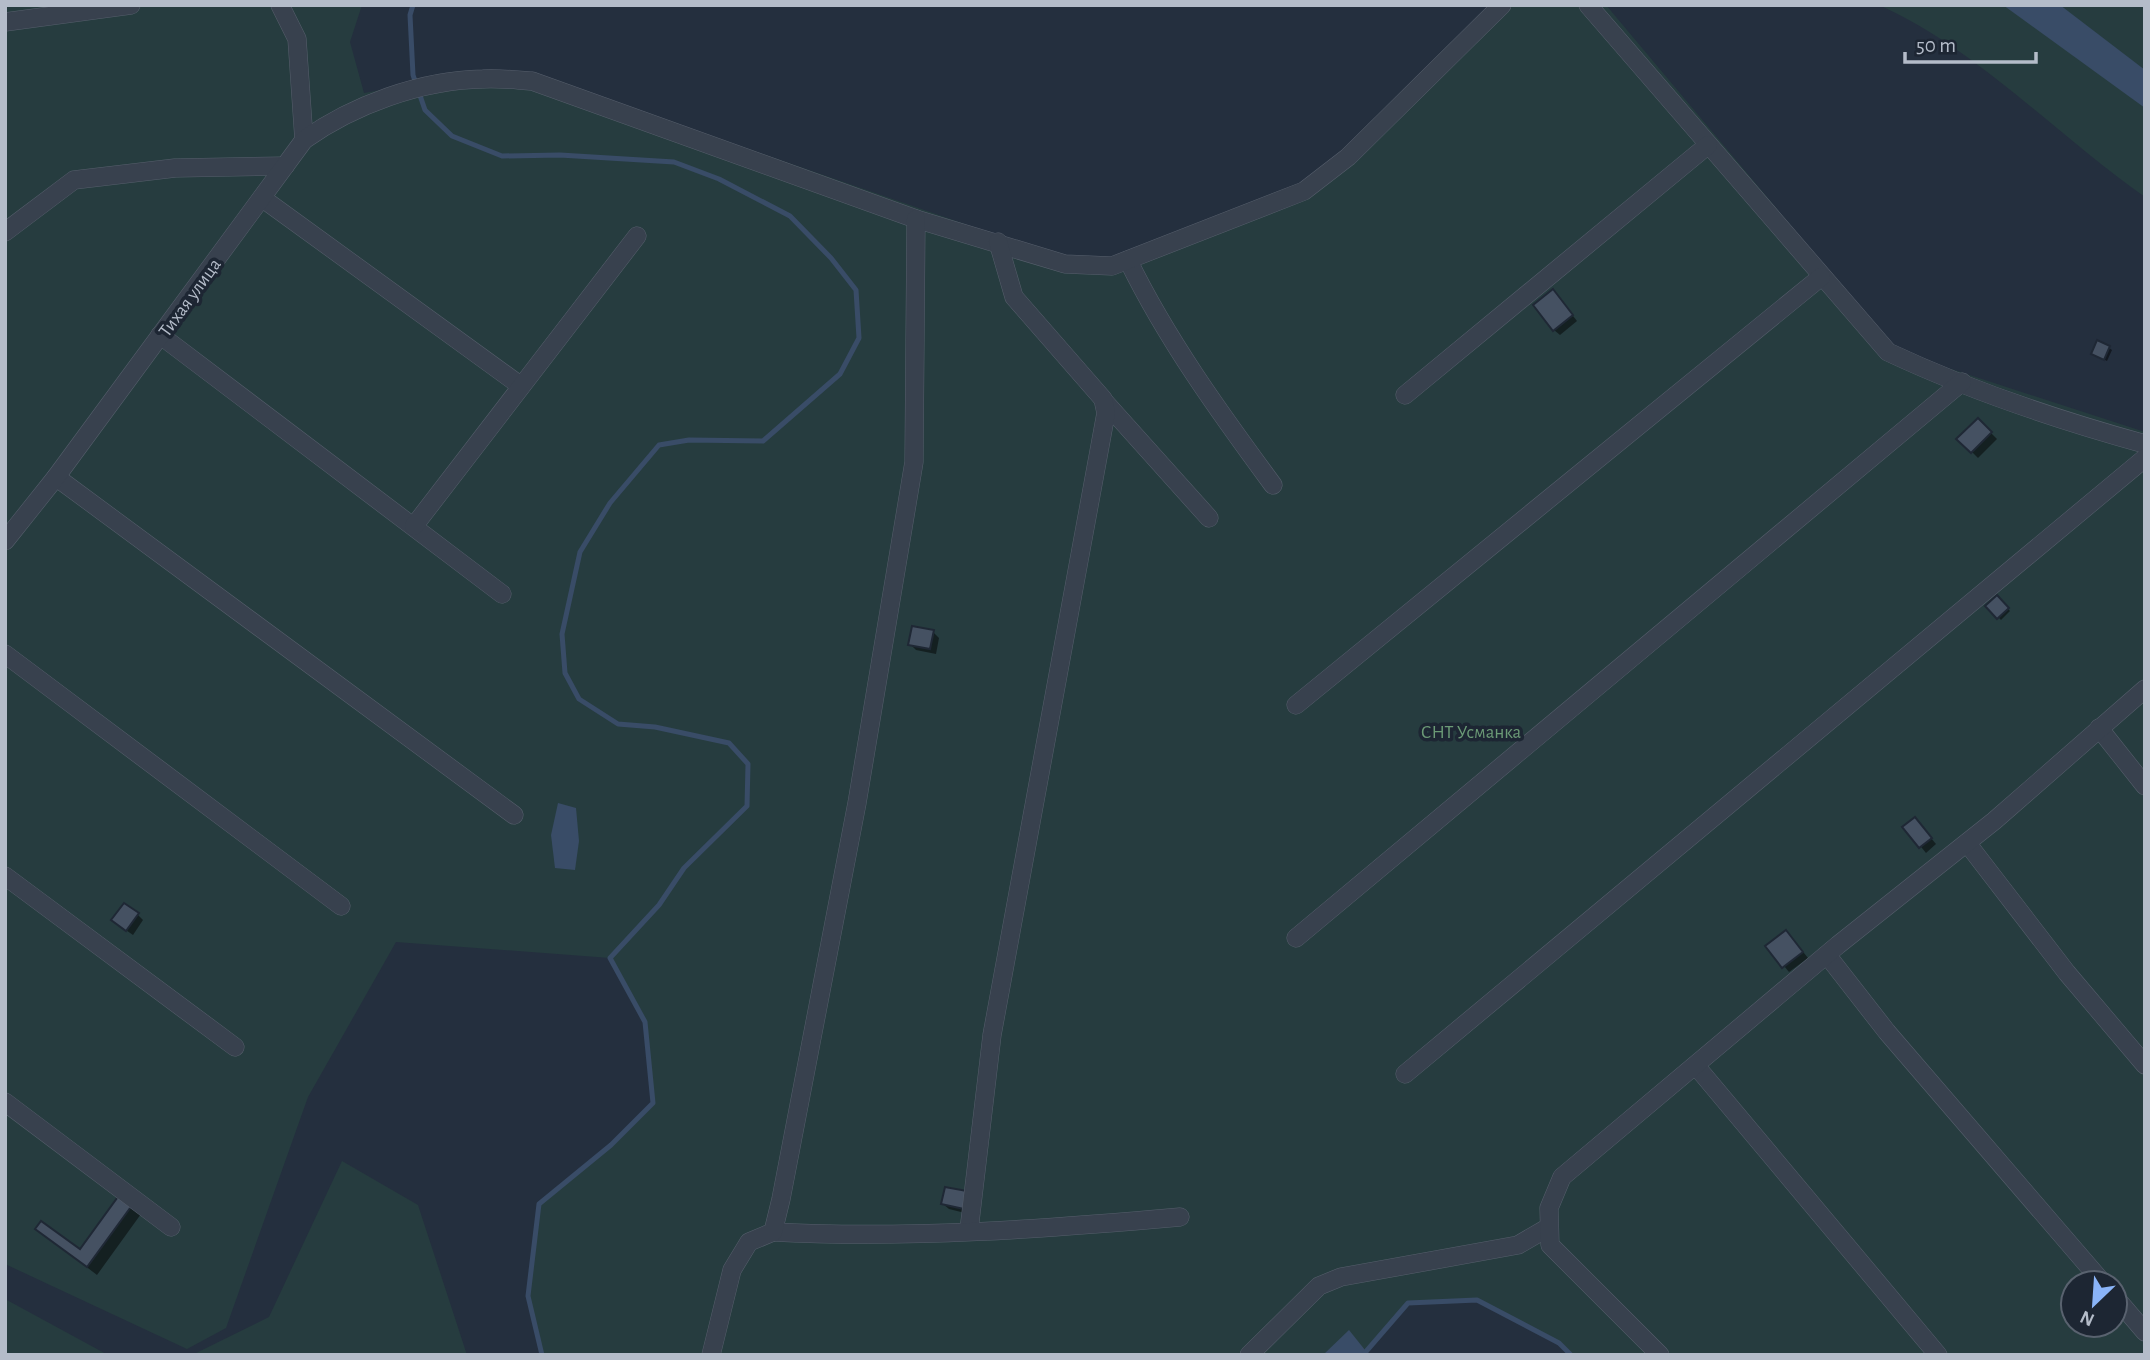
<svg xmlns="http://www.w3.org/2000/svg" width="2150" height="1360" font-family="'Alegreya Sans',sans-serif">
<rect width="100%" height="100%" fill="#242f3e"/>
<!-- green -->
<g fill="#263c3f" fill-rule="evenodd">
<path d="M 5,5 L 362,5 L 350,42 L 364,93 L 481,72 L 534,75 L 1066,259 L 1111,260 L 1300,187 L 1344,153 L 1497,5 L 1606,5 L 1896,351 L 2145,432 L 2145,1355 L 1571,1355 L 1559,1343 L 1477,1300 L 1408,1303 L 1363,1355 L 542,1355 L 528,1296 L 539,1204 L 611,1145 L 653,1103 L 645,1022 L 610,958 L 396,942 L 308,1097 L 226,1328 L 187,1349 L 5,1264 ZM 2073,1283 L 2115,1283 L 2115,1325 L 2073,1325 Z"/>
<path d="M 1879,5 L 2145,5 L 2145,197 C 2056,135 1979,50 1879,5 Z"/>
<polygon points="342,1161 418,1205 467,1355 192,1355 269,1317"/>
<polygon points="5,1299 108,1355 5,1355"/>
</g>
<!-- water -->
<g fill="#394c67">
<polygon points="2003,5 2060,5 2145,70 2145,108"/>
<polygon points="558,803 576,808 579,841 575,870 555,868 551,835"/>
<polygon points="1349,1330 1369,1355 1323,1355"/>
</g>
<!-- shadow -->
<g fill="#0007">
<polygon points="1558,297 1577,321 1560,335 1554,330"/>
<polygon points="2109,348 2112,350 2107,361 2093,354"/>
<polygon points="1978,420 1997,439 1978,458 1959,439"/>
<polygon points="1997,597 2010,611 2001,620 1988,606"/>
<polygon points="933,632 939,638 936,654 916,650 910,644"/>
<polygon points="1920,825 1936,844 1926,853 1905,827"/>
<polygon points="137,914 143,920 133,935 120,926"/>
<polygon points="1792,938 1808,958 1789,972 1784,966"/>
<polygon points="120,1196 141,1214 97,1275 37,1229 80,1252"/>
<polygon points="972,1199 969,1214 949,1209 943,1204"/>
</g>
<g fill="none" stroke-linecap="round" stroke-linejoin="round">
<!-- stream -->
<g stroke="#394c67" stroke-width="5">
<polyline points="413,5 410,15 413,75 425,110 452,136 502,156 560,155 674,162 719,179 790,216 831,258 856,290 859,338 840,374 763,441 689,440 659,445 610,503 580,552 562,634 565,673 579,699 618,724 655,727 729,743 748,764 747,806 684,868 659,905 610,958 645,1022 653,1103 611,1145 539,1204 528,1296 542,1355"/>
<polyline points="1363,1355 1408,1303 1477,1300 1559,1343 1571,1355"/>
</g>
</g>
<!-- building -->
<g fill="#455162" stroke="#1f2835" stroke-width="2">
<polygon points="1553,289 1573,315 1553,331 1533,305"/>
<polygon points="2097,340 2110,346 2104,360 2091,354"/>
<polygon points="1978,418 1992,432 1971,453 1956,439"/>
<polygon points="1997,595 2009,608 1997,619 1985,606"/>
<polygon points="912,626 934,630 930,649 908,645"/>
<polygon points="1915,817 1932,838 1919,848 1902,827"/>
<polygon points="124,903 139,913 126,931 111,920"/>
<polygon points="1786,930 1803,952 1782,968 1765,946"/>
<polygon points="945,1187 967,1191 964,1209 941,1204"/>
<polygon points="120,1194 133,1204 87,1267 35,1229 41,1221 80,1249"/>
</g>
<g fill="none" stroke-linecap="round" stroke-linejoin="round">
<defs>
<g id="minor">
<polyline points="280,5 297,39 304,140"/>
<path d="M 1588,5 L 1888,352 C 1969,390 2058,420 2145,444"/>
<polyline points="5,22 131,5"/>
<polyline points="262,198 521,386"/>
<polyline points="5,232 74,180 175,168 285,166"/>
<path d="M 1128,260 C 1167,340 1220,413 1273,485"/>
<polyline points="160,335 502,594"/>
<polyline points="1405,395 1708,145"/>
<polyline points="1104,401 1209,518"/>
<polyline points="56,477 514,815"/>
<polyline points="414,526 637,236"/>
<path d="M 5,541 L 56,477 L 304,140 C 353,105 421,80 483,79 C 499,78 516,80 532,81 L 916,219 L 1065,264 L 1112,266 L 1304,191 L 1348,157 L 1502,5"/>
<polyline points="5,654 341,906"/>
<polyline points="1296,705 1821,277"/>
<polyline points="2099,728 2145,786"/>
<polyline points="1967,843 2067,973 2145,1065"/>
<polyline points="5,876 235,1047"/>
<polyline points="1296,938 1962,382"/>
<polyline points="1827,955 1887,1032 2103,1283"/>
<polyline points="1696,1066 1938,1355"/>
<polyline points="1405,1074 2145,458"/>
<polyline points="5,1102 171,1227"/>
<polyline points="969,1230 992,1035 1106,413 1103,399 1014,297 998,242"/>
<path d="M 773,1232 C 908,1239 1045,1229 1180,1217"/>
<polyline points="2115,1297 2145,1332"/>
<polyline points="711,1355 732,1270 749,1242 773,1232 781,1199 857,803 914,462 916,219"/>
<polyline points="1249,1355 1319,1286 1341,1277 1518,1245 1549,1227"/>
<polyline points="1660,1355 1550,1245 1549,1208 1562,1177 1838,945 1994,821 2145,689"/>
</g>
</defs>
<!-- minor casing -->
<use href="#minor" stroke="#565f6c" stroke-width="19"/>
<!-- minor -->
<use href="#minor" stroke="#38414e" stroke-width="18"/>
</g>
<g text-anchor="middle" stroke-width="7" stroke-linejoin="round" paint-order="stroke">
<!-- street labels -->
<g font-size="19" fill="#b4bcc9" stroke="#1d2633">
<text transform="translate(189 297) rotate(-54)" y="7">Тихая улица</text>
</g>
<!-- park labels -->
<g font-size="19" fill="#6b9a76" stroke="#1d2633">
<text x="1471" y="738">СНТ Усманка</text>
</g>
</g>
<!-- border -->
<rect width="2150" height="1360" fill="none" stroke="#b4bcc9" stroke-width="14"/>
<!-- north arrow -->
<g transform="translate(2094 1304) rotate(205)"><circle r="33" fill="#1d2633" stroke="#59626f" stroke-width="2"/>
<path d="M0-5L12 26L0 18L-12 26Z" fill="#8ab4f8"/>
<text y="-10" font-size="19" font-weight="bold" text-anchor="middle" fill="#b4bcc9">N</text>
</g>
<!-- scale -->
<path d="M1905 52v10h131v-10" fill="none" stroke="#b4bcc9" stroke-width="3.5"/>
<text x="1916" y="52" font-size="21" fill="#b4bcc9" stroke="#1d2633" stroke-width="5" paint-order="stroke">50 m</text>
</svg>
